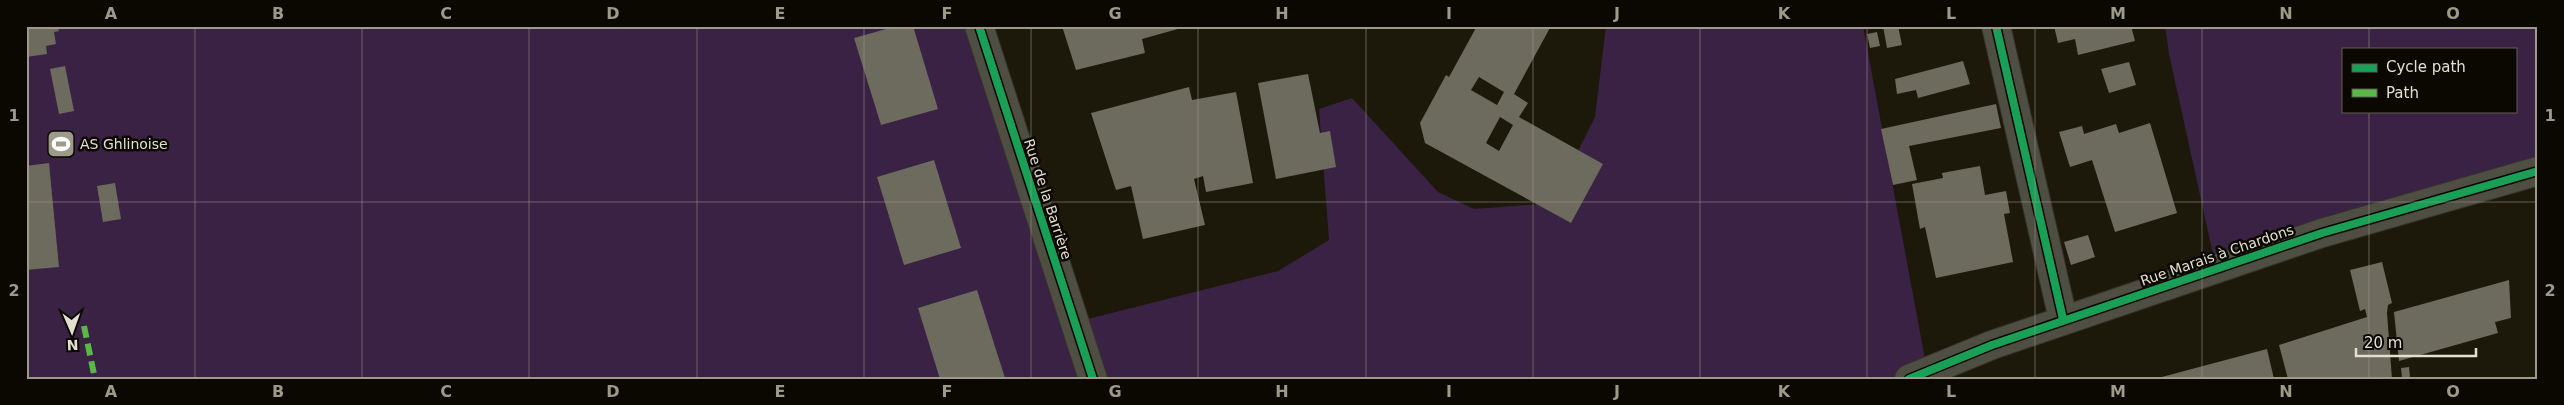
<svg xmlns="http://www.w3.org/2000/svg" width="2564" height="405" font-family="'DejaVu Sans',sans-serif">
<rect width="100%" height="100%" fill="#1c190a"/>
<!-- green -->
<g fill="#392243" fill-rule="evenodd">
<polygon points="26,26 980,26 1076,322 1278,271 1329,240 1319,109 1352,98 1438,192 1474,209 1552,203 1595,117 1606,26 1863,26 1927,370 1909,379 26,379"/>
<path d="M 2165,26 L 2538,26 L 2538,171 L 2216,268 L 2169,54 ZM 2343,49 L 2515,49 L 2515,111 L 2343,111 Z"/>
</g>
<!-- building -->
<g fill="#6d6a5e" fill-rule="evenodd">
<polygon points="26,26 58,26 59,31 54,32 56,44 46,46 47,54 26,57"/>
<polygon points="897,26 913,26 938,109 881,125 854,38"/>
<polygon points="1062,26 1185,26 1185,27 1142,39 1145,53 1076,70"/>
<path d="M 1477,26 L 1551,26 L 1514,94 L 1528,103 L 1519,117 L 1603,164 L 1571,223 L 1425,143 L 1420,123 L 1446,75 L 1449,77 ZM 1479,77 L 1504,92 L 1497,105 L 1471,90 ZM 1500,117 L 1513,125 L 1499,151 L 1486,143 Z"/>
<polygon points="1883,26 1898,26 1902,45 1887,48"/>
<polygon points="2054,26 2131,26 2135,41 2078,55 2075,39 2058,43"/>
<polygon points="1877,32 1880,46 1870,48 1867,34"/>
<polygon points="1963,61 1970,84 1918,98 1916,90 1897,94 1895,79"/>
<polygon points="2129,62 2136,85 2109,93 2101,69"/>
<polygon points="65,66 74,111 59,114 50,69"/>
<polygon points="1308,74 1320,133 1330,131 1336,167 1276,179 1258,83"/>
<polygon points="1189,87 1192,100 1236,92 1253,183 1206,192 1203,176 1194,179 1205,225 1143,239 1131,186 1116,190 1091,113"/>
<polygon points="1996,104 2001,128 1909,146 1917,180 1893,185 1881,129"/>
<polygon points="2150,123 2177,213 2115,232 2092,160 2070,167 2059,132 2082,126 2084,134 2116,124 2119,133"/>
<polygon points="934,160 961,248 904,265 877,177"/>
<polygon points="49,163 59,267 26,270 26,166"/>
<polygon points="1980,166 1985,195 2006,191 2010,213 2004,214 2013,262 1936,278 1925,227 1920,229 1912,184 1943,178 1942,173"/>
<polygon points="115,183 121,219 103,222 97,186"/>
<polygon points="2088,235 2095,257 2071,265 2064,242"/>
<polygon points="2382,262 2392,303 2388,305 2387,313 2392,379 2288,379 2279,345 2367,317 2365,309 2360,311 2350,270"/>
<polygon points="2509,280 2511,318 2495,322 2498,333 2399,361 2394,312"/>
<polygon points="977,290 1005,378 940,379 918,308"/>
<polygon points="2267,349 2274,379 2158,379 2158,378"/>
<polygon points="2409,367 2410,377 2402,378 2401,368"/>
</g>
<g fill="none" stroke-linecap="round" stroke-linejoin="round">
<defs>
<g id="street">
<polyline points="979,26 1093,379"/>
<polyline points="1996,26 2063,319"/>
<polyline points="1909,379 1992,345 2322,233 2538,171"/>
</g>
</defs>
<!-- street casing -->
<use href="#street" stroke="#37342b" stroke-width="30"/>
<!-- street -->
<use href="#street" stroke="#4f4e43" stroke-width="28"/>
<!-- quiet -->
<polyline stroke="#58b947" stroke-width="6" stroke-dasharray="12 6" stroke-linecap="butt" points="84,326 95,379"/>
<defs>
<g id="cycleway">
<polyline points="979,26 1093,379"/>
<polyline points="1996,26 2063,319"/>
<polyline points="1909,379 1992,345 2322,233 2538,171"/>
</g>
</defs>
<!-- cycleway casing -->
<use href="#cycleway" stroke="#0a0801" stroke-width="11"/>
<!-- cycleway -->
<use href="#cycleway" stroke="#1a9f57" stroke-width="8"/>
</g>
<!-- grid -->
<path fill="none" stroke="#9d9a8a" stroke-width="1" stroke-opacity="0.55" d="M 195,26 L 195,379M 362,26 L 362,379M 529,26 L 529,379M 697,26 L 697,379M 864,26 L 864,379M 1031,26 L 1031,379M 1198,26 L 1198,379M 1366,26 L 1366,379M 1533,26 L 1533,379M 1700,26 L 1700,379M 1867,26 L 1867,379M 2035,26 L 2035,379M 2202,26 L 2202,379M 2369,26 L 2369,49M 2369,111 L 2369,379M 26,202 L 2538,202"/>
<!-- icons -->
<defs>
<symbol id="stadium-square" viewBox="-11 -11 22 22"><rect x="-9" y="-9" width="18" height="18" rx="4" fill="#9d9a8a" stroke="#0a0801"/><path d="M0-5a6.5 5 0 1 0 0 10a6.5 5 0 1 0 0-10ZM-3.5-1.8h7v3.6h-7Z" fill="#fff"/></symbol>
</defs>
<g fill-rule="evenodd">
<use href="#stadium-square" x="45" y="128" width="32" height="32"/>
</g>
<g text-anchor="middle" stroke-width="5" stroke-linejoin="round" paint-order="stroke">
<!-- poi labels -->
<g font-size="14" fill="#e2dfcf" stroke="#0a0801" text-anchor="start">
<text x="80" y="149">AS Ghlinoise</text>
</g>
<!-- street labels -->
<g font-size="14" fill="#e2dfcf" stroke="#0a0801">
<text transform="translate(1048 199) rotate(72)" y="5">Rue de la Barrière</text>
<text transform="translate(2217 255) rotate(-19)" y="5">Rue Marais à Chardons</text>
</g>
</g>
<!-- border -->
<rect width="2564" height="405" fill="none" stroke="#0a0801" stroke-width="55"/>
<!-- legend -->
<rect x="2342" y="48" width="175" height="65" fill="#0a0801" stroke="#605e53"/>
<rect x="2352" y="64" width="25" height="8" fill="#1a9f57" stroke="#605e53"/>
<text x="2386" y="72" font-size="15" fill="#e2dfcf">Cycle path</text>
<rect x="2352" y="89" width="25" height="8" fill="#58b947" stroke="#605e53"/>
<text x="2386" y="98" font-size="15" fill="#e2dfcf">Path</text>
<!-- north arrow -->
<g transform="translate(72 332) rotate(178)" stroke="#0a0801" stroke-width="4" paint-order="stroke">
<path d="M0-4L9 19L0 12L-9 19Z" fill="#e2dfcf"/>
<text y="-8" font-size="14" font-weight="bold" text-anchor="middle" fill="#e2dfcf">N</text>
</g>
<!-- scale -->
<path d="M2356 348v8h120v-8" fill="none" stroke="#e2dfcf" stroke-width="2.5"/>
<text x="2364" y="348" font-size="15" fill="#e2dfcf" stroke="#0a0801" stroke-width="4" paint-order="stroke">20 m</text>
<rect x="28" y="28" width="2508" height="350" fill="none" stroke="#9d9a8a" stroke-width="2"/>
<g font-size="16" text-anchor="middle" font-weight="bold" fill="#9d9a8a">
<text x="111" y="19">A</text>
<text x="278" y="19">B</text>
<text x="446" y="19">C</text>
<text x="613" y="19">D</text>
<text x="780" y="19">E</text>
<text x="947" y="19">F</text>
<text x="1115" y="19">G</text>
<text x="1282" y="19">H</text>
<text x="1449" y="19">I</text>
<text x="1617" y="19">J</text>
<text x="1784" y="19">K</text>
<text x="1951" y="19">L</text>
<text x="2118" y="19">M</text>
<text x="2286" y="19">N</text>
<text x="2453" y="19">O</text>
<text x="14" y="121">1</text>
<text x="2550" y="121">1</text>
<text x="14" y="296">2</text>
<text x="2550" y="296">2</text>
<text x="111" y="397">A</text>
<text x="278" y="397">B</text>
<text x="446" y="397">C</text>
<text x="613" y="397">D</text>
<text x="780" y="397">E</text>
<text x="947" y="397">F</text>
<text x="1115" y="397">G</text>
<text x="1282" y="397">H</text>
<text x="1449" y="397">I</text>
<text x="1617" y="397">J</text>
<text x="1784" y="397">K</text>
<text x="1951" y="397">L</text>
<text x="2118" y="397">M</text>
<text x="2286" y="397">N</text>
<text x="2453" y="397">O</text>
</g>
</svg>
